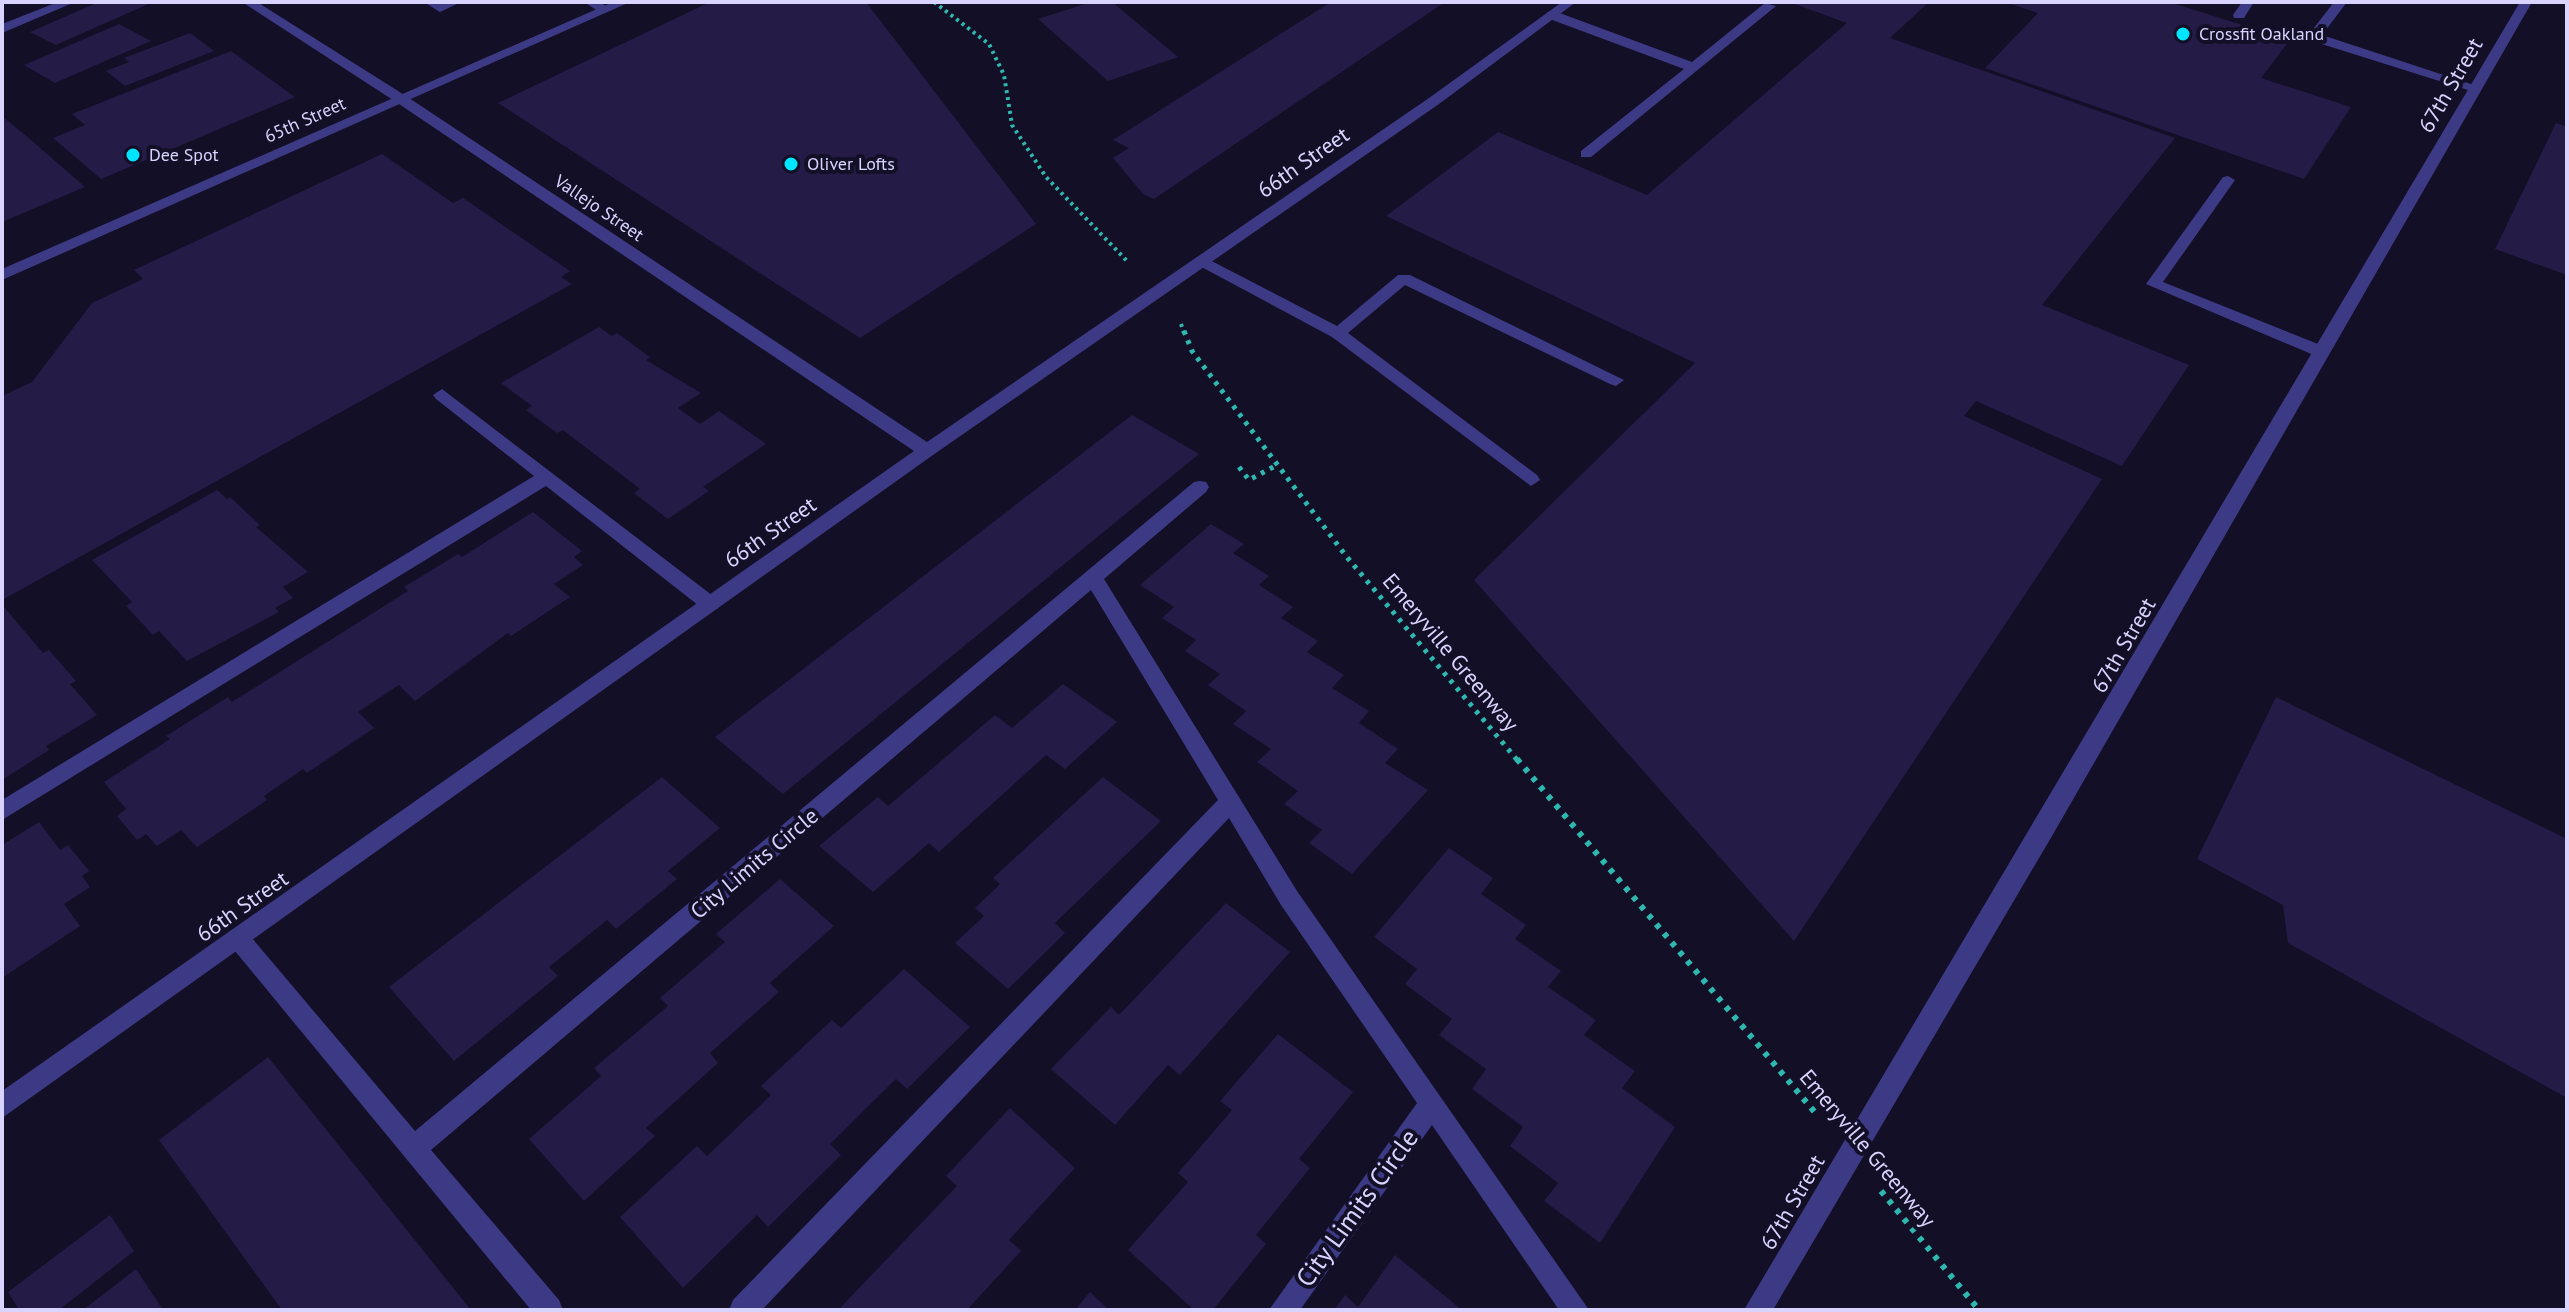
<svg xmlns="http://www.w3.org/2000/svg" width="2569" height="1312" font-family="'PT Sans',sans-serif">
<rect width="100%" height="100%" fill="#130f26"/>
<!-- building -->
<g fill="#241b47">
<polygon points="99,2 153,2 56,45 30,32"/>
<polygon points="710,2 866,2 1036,224 860,338 498,103"/>
<polygon points="1091,2 1112,2 1178,57 1108,81 1038,19"/>
<polygon points="1331,2 1445,2 1154,199 1143,194 1113,158 1129,148 1113,140"/>
<polygon points="1789,2 1929,2 1890,38 2175,138 2042,305 2189,365 2122,466 1976,401 1964,416 2102,479 1794,941 1474,580 1695,363 1386,216 1498,132 1647,195 1847,23"/>
<polygon points="2005,2 2169,2 2290,40 2261,78 2351,107 2304,179 1985,68 2038,13"/>
<polygon points="119,24 151,41 55,83 24,65"/>
<polygon points="190,33 214,51 125,86 106,71 129,62 124,58"/>
<polygon points="231,51 295,97 101,179 53,138 85,125 72,114"/>
<polygon points="2,116 31,140 85,187 2,222"/>
<polygon points="2556,123 2567,127 2567,275 2495,249"/>
<polygon points="382,154 453,203 463,198 570,271 561,277 572,284 2,600 2,396 32,382 92,303 143,279 134,270"/>
<polygon points="599,327 612,336 617,333 650,357 646,360 701,393 678,408 700,424 719,411 766,444 703,487 709,491 668,519 634,493 640,489 563,430 557,433 526,410 532,406 501,383"/>
<polygon points="1132,415 1199,454 783,794 715,737"/>
<polygon points="217,490 227,499 230,497 260,525 256,527 308,572 283,587 293,598 275,608 279,612 187,661 159,631 153,635 126,606 132,602 92,560"/>
<polygon points="533,512 582,551 574,557 583,565 554,584 570,597 511,636 508,633 415,701 399,685 358,712 374,728 307,773 303,769 264,796 267,800 197,847 181,830 157,846 146,834 137,840 117,816 126,809 104,782 170,739 166,736 228,697 232,702 408,591 404,587 458,554 462,557"/>
<polygon points="1211,524 1244,544 1233,553 1269,576 1259,585 1293,607 1281,618 1318,641 1307,652 1344,675 1332,688 1369,711 1359,723 1398,749 1385,763 1428,790 1352,874 1309,843 1322,830 1284,804 1298,791 1257,762 1271,749 1233,724 1246,711 1208,685 1220,674 1185,651 1196,640 1162,618 1174,607 1140,585"/>
<polygon points="4,607 43,653 49,650 76,681 70,684 97,715 46,746 49,750 2,780"/>
<polygon points="1063,684 1117,722 1065,769 1046,755 939,852 929,843 873,892 819,846 878,797 888,806 995,715 1012,728"/>
<polygon points="2276,697 2567,839 2567,1098 2288,943 2283,905 2197,859"/>
<polygon points="662,777 720,828 668,871 677,879 616,929 607,920 549,967 558,976 454,1061 389,987"/>
<polygon points="1103,777 1161,821 1055,923 1065,933 1008,989 955,943 984,916 975,908 1000,884 993,878"/>
<polygon points="39,822 60,850 68,845 89,871 82,876 90,887 64,904 80,926 2,978 2,845"/>
<polygon points="1449,848 1493,878 1481,894 1526,925 1515,939 1561,971 1548,987 1596,1020 1584,1035 1635,1071 1622,1088 1675,1127 1600,1243 1544,1201 1558,1183 1510,1146 1523,1127 1472,1089 1486,1069 1439,1035 1452,1019 1405,984 1417,969 1374,937"/>
<polygon points="780,879 834,926 770,983 779,992 710,1053 718,1063 646,1128 655,1136 584,1201 529,1139 601,1076 594,1068 668,1006 660,998 725,942 716,934"/>
<polygon points="1226,903 1290,952 1180,1075 1168,1065 1115,1125 1051,1069 1111,1007 1119,1015"/>
<polygon points="904,969 970,1027 907,1089 896,1079 830,1144 841,1155 768,1227 757,1215 683,1288 620,1217 697,1146 707,1156 771,1095 761,1086 832,1020 841,1028"/>
<polygon points="1278,1034 1353,1092 1299,1159 1310,1168 1256,1235 1266,1244 1213,1310 1194,1310 1128,1250 1188,1182 1178,1173 1232,1110 1220,1101"/>
<polygon points="268,1057 471,1310 282,1310 159,1140"/>
<polygon points="1010,1108 1075,1168 1009,1240 1021,1251 967,1310 838,1310 957,1186 946,1176"/>
<polygon points="110,1215 134,1251 59,1310 19,1310 8,1292"/>
<polygon points="1395,1255 1462,1310 1334,1310 1345,1295 1358,1307"/>
<polygon points="136,1269 163,1310 83,1310"/>
<polygon points="1090,1292 1109,1310 1075,1310"/>
</g>
<g fill="none" stroke-linecap="round" stroke-linejoin="round">
<!-- path-far2 -->
<g stroke="#2fb8b0" stroke-width="4" stroke-dasharray="3 4" stroke-linecap="butt">
<polyline points="934,2 989,44 1004,75 1012,125 1046,177 1128,262"/>
<polyline points="1181,324 1184,333"/>
</g>
<!-- path-far1 -->
<g stroke="#2fb8b0" stroke-width="5" stroke-dasharray="4 6" stroke-linecap="butt">
<polyline points="1184,331 1192,351 1346,556 1518,761"/>
<polyline points="1239,467 1249,480 1277,465"/>
</g>
<!-- path -->
<g stroke="#2fb8b0" stroke-width="6" stroke-dasharray="5 7" stroke-linecap="butt">
<polyline points="1517,759 1818,1116"/>
<polyline points="1881,1191 1979,1310"/>
</g>
<!-- service -->
<g fill="#3d3a85" fill-rule="evenodd">
<polygon points="424,2 461,2 440,12"/>
<polygon points="584,2 600,2 612,10 601,13"/>
<polygon points="2242,2 2254,2 2244,18 2234,18 2233,15"/>
<polygon points="2334,2 2347,2 2322,35 2483,88 2471,91 2309,40 2307,37"/>
<polygon points="1765,3 1776,6 1591,157 1581,157 1581,151 1684,69 1547,18 1547,12 1557,12 1692,62"/>
<polygon points="2228,176 2235,180 2163,282 2328,348 2328,356 2316,356 2146,284 2223,177"/>
<polygon points="1202,256 1337,326 1398,275 1410,275 1624,380 1616,386 1610,384 1405,285 1348,333 1537,475 1540,480 1531,486 1332,337 1196,264 1196,258"/>
<polygon points="442,389 717,599 720,604 717,609 703,609 546,486 2,820 2,800 534,476 436,399 433,395"/>
<polygon points="1200,481 1206,482 1209,487 1206,492 1104,579 1297,891 1589,1310 1559,1310 1432,1125 1300,1310 1269,1310 1417,1103 1281,905 1229,818 762,1310 729,1310 733,1300 1218,800 1091,590 431,1150 559,1300 563,1310 531,1310 230,945 226,938 230,931 238,927 246,931 415,1131 1194,482"/>
</g>
<!-- minor -->
<g fill="#3d3a85" fill-rule="evenodd">
<polygon points="58,2 75,2 2,33 2,24"/>
<polygon points="242,2 257,2 406,96 927,442 1429,98 1562,2 1576,2 1439,104 933,455 2,1118 2,1091 914,451 396,102"/>
<polygon points="2520,2 2532,2 2052,836 1773,1310 1744,1310"/>
</g>
<!-- tertiary -->
<polygon fill="#3d3a85" fill-rule="evenodd" points="613,2 630,2 2,280 2,269"/>
</g>
<!-- markers -->
<g fill="#00e5ff" stroke="#130f26" stroke-width="3">
<circle cx="2183" cy="34" r="8"/>
<circle cx="133" cy="155" r="8"/>
<circle cx="791" cy="164" r="8"/>
</g>
<g text-anchor="middle" stroke-width="8" stroke-linejoin="round" paint-order="stroke">
<!-- far-poi labels -->
<g font-size="18" fill="#d9d4ff" stroke="#130f26" text-anchor="start">
<text x="2199" y="40">Crossfit Oakland</text>
<text x="149" y="161">Dee Spot</text>
<text x="807" y="170">Oliver Lofts</text>
</g>
<!-- far-street labels -->
<g font-size="18" fill="#d9d4ff" stroke="#130f26">
<text transform="translate(305 120) rotate(-24)" y="6">65th Street</text>
<text transform="translate(599 208) rotate(34)" y="6">Vallejo Street</text>
</g>
<!-- street labels -->
<g font-size="22" fill="#d9d4ff" stroke="#130f26">
<text transform="translate(2450 85) rotate(-60)" y="8">67th Street</text>
<text transform="translate(1303 162) rotate(-35)" y="8">66th Street</text>
<text transform="translate(770 532) rotate(-35)" y="8">66th Street</text>
<text transform="translate(2123 645) rotate(-60)" y="8">67th Street</text>
<text transform="translate(1451 652) rotate(50)" y="8">Emeryville Greenway</text>
<text transform="translate(754 863) rotate(-40)" y="8">City Limits Circle</text>
<text transform="translate(242 906) rotate(-35)" y="8">66th Street</text>
<text transform="translate(1868 1148) rotate(50)" y="8">Emeryville Greenway</text>
<text transform="translate(1792 1202) rotate(-60)" y="8">67th Street</text>
</g>
<!-- near-street labels -->
<g font-size="26" fill="#d9d4ff" stroke="#130f26">
<text transform="translate(1357 1208) rotate(-54)" y="9">City Limits Circle</text>
</g>
</g>
<!-- border -->
<rect width="2569" height="1312" fill="none" stroke="#d9d4ff" stroke-width="8"/>
</svg>
